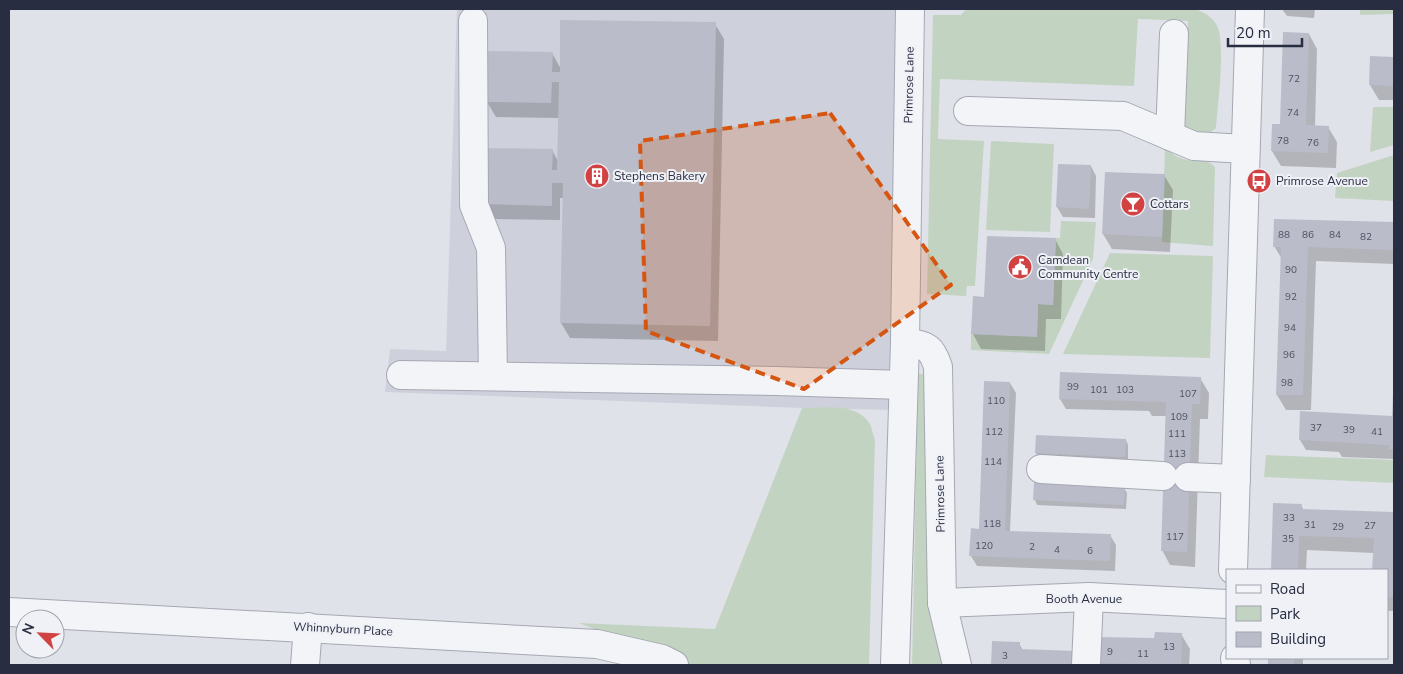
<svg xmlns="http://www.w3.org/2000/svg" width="1403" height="674" font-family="'Nunito Sans',sans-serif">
<rect width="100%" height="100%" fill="#e0e2e9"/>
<!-- built -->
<polygon fill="#ced1db" points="457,9 895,9 893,410 802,408 385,392 390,349 446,351"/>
<!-- green -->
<g fill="#c3d3c1">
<path d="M 966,9 L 1195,9 C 1205,13 1214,17 1218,28 C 1225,49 1218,103 1216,128 L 1204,137 L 1177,130 L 1184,111 L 1188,21 L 1138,19 L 1134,86 L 940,79 L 938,139 L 984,141 L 975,286 L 967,286 L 966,296 L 927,294 L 933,15 L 961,15 Z"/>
<polygon points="1360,9 1394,9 1394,14 1360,15"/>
<polygon points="1373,107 1394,107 1394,145 1370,152"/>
<polygon points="991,141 1054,144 1050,232 986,230"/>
<path d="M 1165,147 C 1171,152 1175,157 1183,159 C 1196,163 1204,156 1215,167 L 1213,246 L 1162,242 Z"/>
<polygon points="1394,155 1394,201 1335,198 1337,173"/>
<polygon points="1061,221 1096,222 1093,259 1049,354 971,350 971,334 1037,336 1038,304 1053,305 1056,238 1060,238"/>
<polygon points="1110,253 1213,256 1210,358 1063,354"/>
<polygon points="918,374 923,374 928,400 946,665 912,665"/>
<path d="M 802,408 C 823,408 857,402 870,424 C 872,428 873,435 875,440 L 869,665 L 686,665 L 579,623 L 715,629 Z"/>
<polygon points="1266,455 1394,460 1394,483 1264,477"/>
</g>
<!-- shadow -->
<g fill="#0003">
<polygon points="1282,9 1315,9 1314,18 1287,16"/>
<polygon points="715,24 724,39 718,341 570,338 561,323 564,198 560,198 560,220 492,219 483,204 552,150 558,161 559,118 496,117 487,102 552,53 561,69"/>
<polygon points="1309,34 1317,49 1315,127 1328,127 1337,142 1336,168 1281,166 1272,151"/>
<polygon points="1371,57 1394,58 1394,100 1379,100 1370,85"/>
<polygon points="1091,166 1096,176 1095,218 1063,217 1057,207"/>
<polygon points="1164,175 1173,190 1170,252 1112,249 1103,234"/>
<polygon points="1275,220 1394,224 1394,264 1316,261 1311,410 1286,410 1277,395 1282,259 1274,246"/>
<polygon points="1055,239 1063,254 1061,319 1046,319 1045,351 981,349 973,334 986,298"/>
<polygon points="1061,373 1200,378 1209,393 1208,419 1200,419 1195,567 1170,565 1162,550 1166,416 1152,416 1149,411 1066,409 1060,399"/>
<polygon points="1010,383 1016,393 1010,532 1110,535 1116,545 1115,571 977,566 971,556 980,530"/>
<polygon points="1394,384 1394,459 1342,457 1339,452 1306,450 1300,440 1302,413 1393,417"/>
<polygon points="1126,440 1128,445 1128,462 1039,458 1036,453"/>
<polygon points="1124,488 1127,493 1126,509 1037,505 1035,500"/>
<polygon points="1274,504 1301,505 1304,511 1394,514 1394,611 1387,611 1387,570 1374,570 1374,553 1307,550 1306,570 1272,570"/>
<polygon points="1181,634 1190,649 1189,665 1099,665 1097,663 1156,640"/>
<polygon points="993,642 1019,643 1023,651 1082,665 993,665"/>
<rect x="1269" y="658" width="34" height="7"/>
</g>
<!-- building -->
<g fill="#babdc9">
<polygon points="560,20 716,22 710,326 560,323 563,183 552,183 552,206 482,204 483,148 553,149 552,170 557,170 559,82 552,82 551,103 486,102 487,51 553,52 552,72 560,72"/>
<polygon points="1283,32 1309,33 1306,125 1329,126 1328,153 1271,151 1272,124 1280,124"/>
<polygon points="1370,56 1394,57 1394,86 1369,85"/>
<polygon points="1058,164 1091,165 1089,209 1056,207"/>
<polygon points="1105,172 1165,174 1162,237 1102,234"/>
<polygon points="1274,219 1394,222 1394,250 1308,247 1303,395 1276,395 1281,247 1273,247"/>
<polygon points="987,236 1056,238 1053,305 1038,304 1037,337 971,334 973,296 984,297"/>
<polygon points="1060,372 1201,377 1200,404 1192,404 1187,552 1161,551 1166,402 1059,399"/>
<polygon points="984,381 1010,382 1005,531 1111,534 1110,561 969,556 971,528 979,529"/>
<polygon points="1393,392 1394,392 1394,450 1389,449 1389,445 1299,440 1300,411 1392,416"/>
<polygon points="1036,435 1126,439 1125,457 1035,453"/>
<polygon points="1034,482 1125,487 1124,505 1033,500"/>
<polygon points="1273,503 1302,504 1301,509 1394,512 1394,597 1387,597 1387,570 1372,570 1374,538 1299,536 1298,570 1271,570"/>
<polygon points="1155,632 1182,633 1181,665 1096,663 1097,637 1154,638"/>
<polygon points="992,641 1020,642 1020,649 1077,651 1077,665 991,665"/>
<rect x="1268" y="658" width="26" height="7"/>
</g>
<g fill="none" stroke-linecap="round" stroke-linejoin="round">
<defs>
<g id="minor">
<polyline points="473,21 474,205 491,248 493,376"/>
<polyline points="968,111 1123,116 1194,146 1245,149"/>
<polyline points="1170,136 1174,34"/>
<path d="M 905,342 C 926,346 931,345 938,367 L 942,603 L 957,665"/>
<polyline points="401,375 776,381 903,385"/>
<polyline points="1041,469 1163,476"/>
<polyline points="1188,477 1236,479"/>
<polyline points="1233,570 1250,9"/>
<polyline points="942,603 1089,597 1227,604"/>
<polyline points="9,612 597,644 662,659 674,665"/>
<polyline points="1235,658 1236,665"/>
<polyline points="305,665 308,627"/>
<polyline points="895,665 905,342 910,9"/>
<polyline points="1086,665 1089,597"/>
</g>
</defs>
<!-- minor casing -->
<use href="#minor" stroke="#a5a8b3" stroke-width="30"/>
<!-- minor -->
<use href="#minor" stroke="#f3f4f7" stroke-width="28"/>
</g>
<!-- marked area -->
<path fill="#d55511" fill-opacity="0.2" stroke="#d55511" stroke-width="4" stroke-dasharray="10 6" stroke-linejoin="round" d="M 830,113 L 951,285 L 804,389 L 646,331 L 640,141 Z"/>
<!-- icons -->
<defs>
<symbol id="building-disc" viewBox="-11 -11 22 22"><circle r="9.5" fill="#d14242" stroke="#eff1f7"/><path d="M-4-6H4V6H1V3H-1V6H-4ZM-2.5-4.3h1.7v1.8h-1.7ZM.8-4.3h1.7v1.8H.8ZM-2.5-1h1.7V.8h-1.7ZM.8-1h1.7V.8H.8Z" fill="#fff"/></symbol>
<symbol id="bus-disc" viewBox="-11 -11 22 22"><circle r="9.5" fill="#d14242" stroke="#eff1f7"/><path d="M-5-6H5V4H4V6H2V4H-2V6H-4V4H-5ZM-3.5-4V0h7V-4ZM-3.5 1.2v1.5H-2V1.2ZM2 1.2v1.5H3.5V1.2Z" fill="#fff"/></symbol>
<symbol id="bar-disc" viewBox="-11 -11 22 22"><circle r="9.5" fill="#d14242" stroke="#eff1f7"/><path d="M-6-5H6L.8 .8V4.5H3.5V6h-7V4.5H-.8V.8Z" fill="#fff"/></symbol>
<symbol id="civic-disc" viewBox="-11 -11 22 22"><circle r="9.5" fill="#d14242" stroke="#eff1f7"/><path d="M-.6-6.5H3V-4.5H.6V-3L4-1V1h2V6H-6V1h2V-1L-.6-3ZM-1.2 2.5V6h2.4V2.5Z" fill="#fff"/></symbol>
</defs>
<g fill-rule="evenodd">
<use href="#building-disc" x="583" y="162" width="28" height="28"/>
<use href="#bus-disc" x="1245" y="167" width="28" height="28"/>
<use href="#bar-disc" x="1119" y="190" width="28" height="28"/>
<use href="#civic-disc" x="1006" y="253" width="28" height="28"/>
</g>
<g text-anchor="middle" stroke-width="4" stroke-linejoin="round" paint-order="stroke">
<!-- number labels -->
<g font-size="10" fill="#4c5163">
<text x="1294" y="82">72</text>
<text x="1293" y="116">74</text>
<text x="1283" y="144">78</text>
<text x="1313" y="146">76</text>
<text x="1284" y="238">88</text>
<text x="1308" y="238">86</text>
<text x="1335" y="238">84</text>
<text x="1366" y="240">82</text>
<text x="1291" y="273">90</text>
<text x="1291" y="300">92</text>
<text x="1290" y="331">94</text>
<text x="1289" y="358">96</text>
<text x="1287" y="386">98</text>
<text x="1073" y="390">99</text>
<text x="1099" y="393">101</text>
<text x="1125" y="393">103</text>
<text x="1188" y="397">107</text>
<text x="996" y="404">110</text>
<text x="1179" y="420">109</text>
<text x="1316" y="431">37</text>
<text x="1349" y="433">39</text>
<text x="994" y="435">112</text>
<text x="1377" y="435">41</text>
<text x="1177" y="437">111</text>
<text x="1177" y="457">113</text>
<text x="993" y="465">114</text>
<text x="1289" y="521">33</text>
<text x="992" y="527">118</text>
<text x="1310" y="528">31</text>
<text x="1370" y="529">27</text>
<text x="1338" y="530">29</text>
<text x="1175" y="540">117</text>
<text x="1288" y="542">35</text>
<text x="984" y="549">120</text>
<text x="1032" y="550">2</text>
<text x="1057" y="553">4</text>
<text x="1090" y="554">6</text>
<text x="1169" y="650">13</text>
<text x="1110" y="655">9</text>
<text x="1143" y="657">11</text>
<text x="1005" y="659">3</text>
</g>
<!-- street labels -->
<g font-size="12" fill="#282d41" stroke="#eff1f7">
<text transform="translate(909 85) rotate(-89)" y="4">Primrose Lane</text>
<text transform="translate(940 494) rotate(-91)" y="4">Primrose Lane</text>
<text x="1084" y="603">Booth Avenue</text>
<text transform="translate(343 629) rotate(3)" y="4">Whinnyburn Place</text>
</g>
<!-- poi labels -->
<g font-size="12" fill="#282d41" stroke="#eff1f7" text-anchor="start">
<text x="614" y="180">Stephens Bakery</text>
<text x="1276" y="185">Primrose Avenue</text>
<text x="1150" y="208">Cottars</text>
<text x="1038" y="264">Camdean<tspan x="1038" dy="14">Community Centre</tspan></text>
</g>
</g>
<!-- border -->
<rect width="1403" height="674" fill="none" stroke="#282d41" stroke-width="20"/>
<!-- legend -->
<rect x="1226" y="569" width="162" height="90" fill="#eff1f7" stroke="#9fa3ae"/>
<rect x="1236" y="585" width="25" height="8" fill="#f3f4f7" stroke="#9fa3ae"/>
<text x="1270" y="594" font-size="15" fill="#282d41">Road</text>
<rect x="1236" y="606" width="25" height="15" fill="#c3d3c1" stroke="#9fa3ae"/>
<text x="1270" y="619" font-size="15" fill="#282d41">Park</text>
<rect x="1236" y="632" width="25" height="15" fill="#babdc9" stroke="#9fa3ae"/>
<text x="1270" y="644" font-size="15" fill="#282d41">Building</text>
<!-- north arrow -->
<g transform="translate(40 634) rotate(294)"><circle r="24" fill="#eff1f7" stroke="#9fa3ae"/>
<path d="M0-4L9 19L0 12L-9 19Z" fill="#d14242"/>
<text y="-8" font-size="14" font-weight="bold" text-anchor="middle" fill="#282d41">N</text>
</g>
<!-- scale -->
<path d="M1228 38v8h74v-8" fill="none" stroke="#282d41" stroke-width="2.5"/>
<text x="1236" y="38" font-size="15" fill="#282d41" stroke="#eff1f7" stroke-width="4" paint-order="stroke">20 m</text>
</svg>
